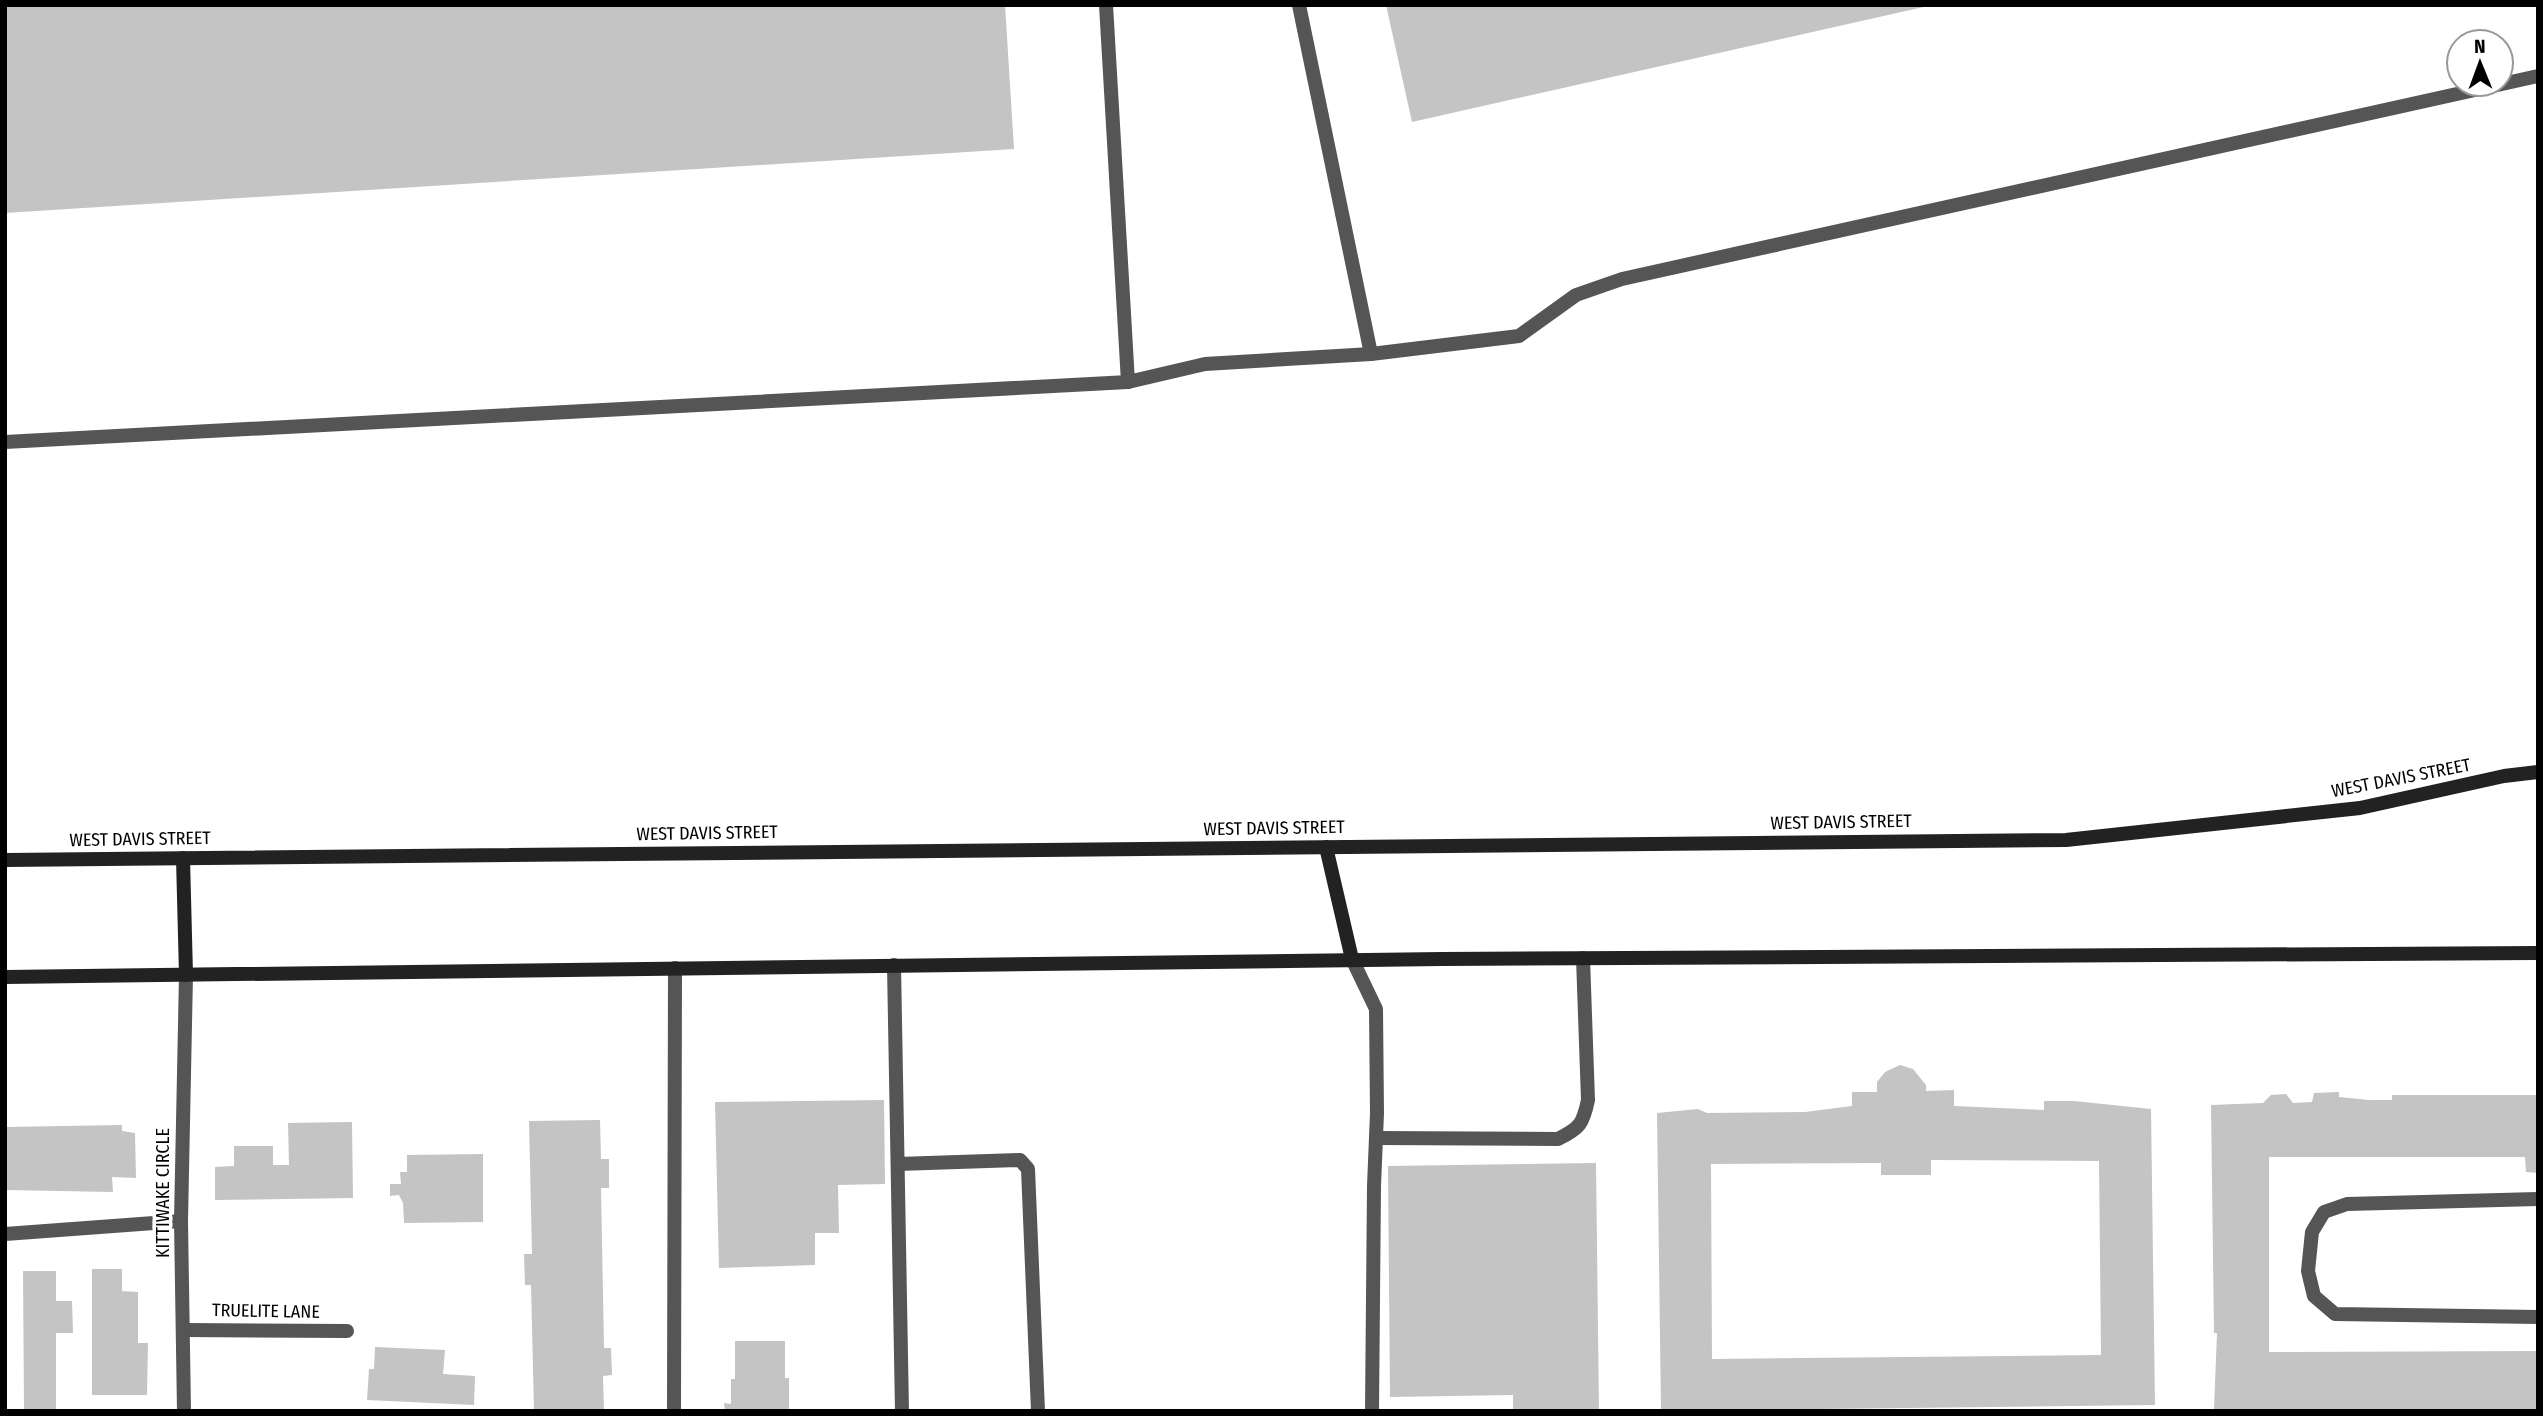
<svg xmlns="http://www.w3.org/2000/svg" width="2543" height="1416" font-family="'Fira Sans Condensed',sans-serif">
<rect width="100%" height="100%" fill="#fff"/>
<!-- building -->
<g fill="#c4c4c4" fill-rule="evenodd">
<polygon points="5,5 1005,5 1014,149 5,213"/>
<polygon points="1386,5 1928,5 1928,6 1412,122"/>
<path d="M 1900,1065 L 1913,1069 L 1926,1085 L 1926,1091 L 1954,1090 L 1954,1106 L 2044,1110 L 2044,1101 L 2074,1101 L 2151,1109 L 2155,1405 L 1661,1411 L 1657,1113 L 1698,1109 L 1707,1113 L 1805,1112 L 1852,1106 L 1852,1092 L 1877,1092 L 1877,1082 L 1885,1072 ZM 1931,1160 L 2099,1161 L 2101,1355 L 1712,1359 L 1711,1164 L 1881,1163 L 1881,1175 L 1931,1175 Z"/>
<polygon points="2339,1092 2339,1097 2369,1100 2392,1100 2392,1095 2538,1095 2538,1173 2526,1172 2525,1157 2269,1157 2269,1352 2538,1351 2538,1409 2214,1409 2217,1333 2214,1333 2211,1105 2263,1103 2271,1095 2286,1094 2293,1103 2312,1102 2314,1093"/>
<polygon points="884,1100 885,1184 838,1185 839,1233 815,1233 815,1265 719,1268 715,1102"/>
<polygon points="600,1120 601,1159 609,1159 609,1188 601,1188 604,1348 611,1348 612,1375 603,1376 604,1411 534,1411 531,1285 525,1285 524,1254 532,1254 529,1121"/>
<polygon points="352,1122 353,1198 215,1200 215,1167 234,1166 234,1146 273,1146 273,1165 289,1165 288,1123"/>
<polygon points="122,1125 122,1131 135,1133 136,1178 112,1177 113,1192 5,1190 5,1127"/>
<polygon points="483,1154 483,1222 404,1223 403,1203 399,1195 390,1196 390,1184 401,1184 400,1172 407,1172 407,1155"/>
<polygon points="1596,1163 1599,1411 1513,1411 1513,1395 1390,1397 1388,1166"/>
<polygon points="92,1269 122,1269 122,1291 138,1292 138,1343 148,1343 147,1395 92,1395"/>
<polygon points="23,1271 56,1271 56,1301 72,1301 73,1333 56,1333 56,1409 24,1409"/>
<polygon points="735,1341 785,1341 785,1378 789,1378 789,1411 725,1411 724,1403 731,1404 731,1379 735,1379"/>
<polygon points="375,1347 445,1350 443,1374 475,1376 474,1405 367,1400 369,1369 374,1369"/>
</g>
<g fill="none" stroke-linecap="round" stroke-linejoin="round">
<!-- lane -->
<g stroke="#555" stroke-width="14">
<polyline points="1299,5 1371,354"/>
<polyline points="1128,382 1205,364 1371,354 1519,336 1576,295 1622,279 2538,76"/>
<polyline points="5,442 1128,382 1106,5"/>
<polyline points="1352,959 1376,1009 1377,1113 1374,1186 1372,1411"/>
<polyline points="894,965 902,1411"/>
<path d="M 1376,1138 L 1558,1139 C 1580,1128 1583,1124 1588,1100 L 1583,958"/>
<polyline points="898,1164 1020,1160 1028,1169 1038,1411"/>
<polyline points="2538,1199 2347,1204 2324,1212 2312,1232 2308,1271 2314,1296 2335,1314 2538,1317"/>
<polyline points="674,1411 675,968"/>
</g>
<!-- street -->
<g stroke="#555" stroke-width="14">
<polyline points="5,1234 181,1221"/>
<polyline points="184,1330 347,1331"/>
<polyline points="184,1411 181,1221 186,975"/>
</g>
<!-- secondary -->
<g stroke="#222" stroke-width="14">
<polyline points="1326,847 1352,959"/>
<polyline points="183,858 186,975"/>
<polyline points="5,860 2066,840 2360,808 2504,776 2538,772"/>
<polyline points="5,977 1442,959 2538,953"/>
</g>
</g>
<g text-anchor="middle" stroke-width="7" stroke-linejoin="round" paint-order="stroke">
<!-- street labels -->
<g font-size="18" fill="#000" stroke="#fff">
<text transform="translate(2401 778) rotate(-11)" y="6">WEST DAVIS STREET</text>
<text transform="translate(1841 822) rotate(-1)" y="6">WEST DAVIS STREET</text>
<text transform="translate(1274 828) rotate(-1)" y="6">WEST DAVIS STREET</text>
<text transform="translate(707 833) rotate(-1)" y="6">WEST DAVIS STREET</text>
<text transform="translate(140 839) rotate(-1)" y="6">WEST DAVIS STREET</text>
<text transform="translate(163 1193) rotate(-90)" y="6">KITTIWAKE CIRCLE</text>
<text transform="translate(266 1311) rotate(1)" y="6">TRUELITE LANE</text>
</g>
</g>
<!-- border -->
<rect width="2543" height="1416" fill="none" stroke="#000000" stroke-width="14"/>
<!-- north arrow -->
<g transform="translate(2480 63) rotate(359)"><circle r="33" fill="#ffffff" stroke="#999999" stroke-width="2"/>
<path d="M0-5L12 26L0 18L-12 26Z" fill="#000000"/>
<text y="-10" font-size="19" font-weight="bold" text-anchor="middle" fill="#000000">N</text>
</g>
</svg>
